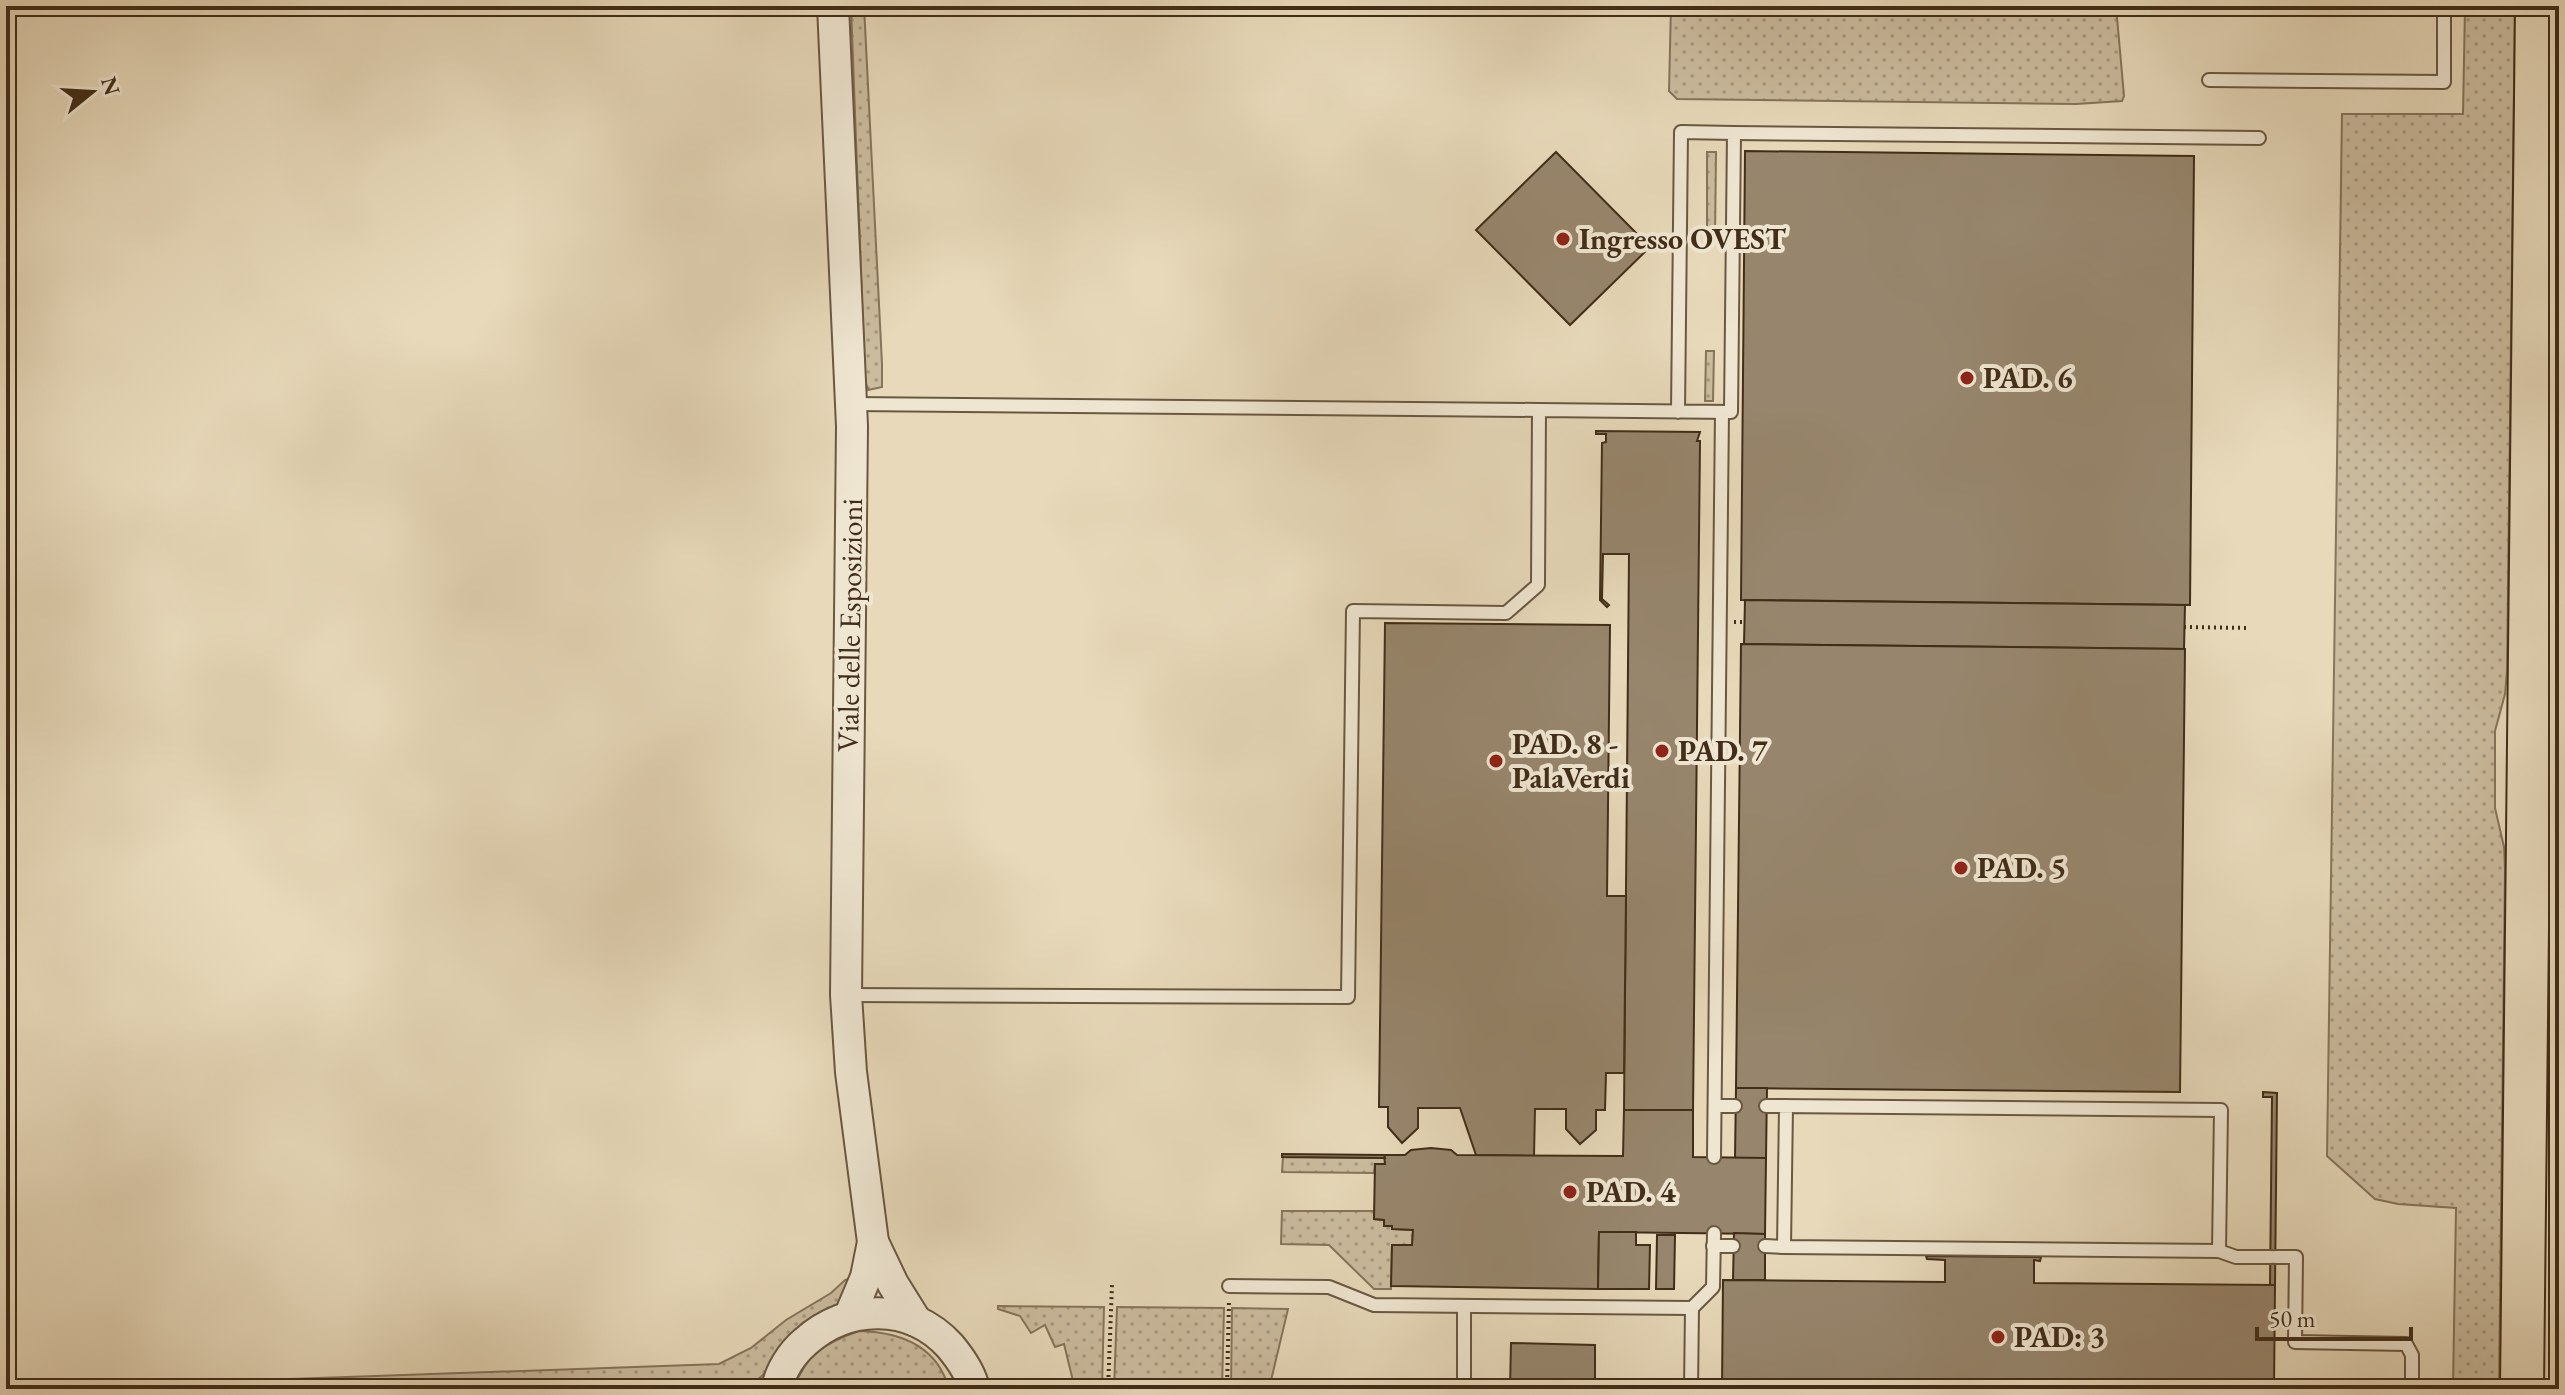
<svg xmlns="http://www.w3.org/2000/svg" width="2565" height="1395" font-family="'EB Garamond',serif">
<defs>
<pattern id="grass-dots" width="8" height="8" patternUnits="userSpaceOnUse" patternTransform="scale(2)"><rect width="8" height="8" fill="#cbbc9f"/><path d="M2 2h.1M6 6h.1" fill="none" stroke="#a69981" stroke-width="1.8" stroke-linecap="round"/></pattern>
</defs>
<rect width="100%" height="100%" fill="#e7d9ba"/>
<filter id="stains"><feTurbulence type="fractalNoise" baseFrequency=".0025" numOctaves="4"/><feColorMatrix values="0 0 0 0 .2 0 0 0 0 .09 0 0 0 0 .02 0 0 0 .5 -.17"/></filter>
<radialGradient id="worn" r=".72"><stop offset=".6" stop-color="#630" stop-opacity="0"/><stop offset="1" stop-color="#630" stop-opacity=".3"/></radialGradient>
<!-- grass -->
<g fill="url(#grass-dots)" stroke="#86745c" stroke-width="2">
<polygon points="851,6 864,6 882,364 882,387 868,390 865,380"/>
<polygon points="1671,6 2116,6 2124,96 2122,101 2076,104 1677,99 1669,91"/>
<polygon points="2465,6 2515,6 2507,671 2505,694 2495,731 2495,808 2504,847 2505,869 2499,1389 2453,1389 2456,1208 2398,1204 2375,1199 2327,1156 2342,114 2463,114"/>
<polygon points="1707,152 1716,152 1715,240 1707,240"/>
<polygon points="1706,351 1714,351 1713,401 1705,401"/>
<polygon points="1283,1157 1385,1158 1385,1164 1375,1165 1374,1173 1282,1172"/>
<polygon points="1282,1211 1374,1211 1374,1219 1384,1220 1384,1226 1392,1226 1393,1229 1413,1230 1412,1245 1392,1245 1391,1289 1374,1289 1329,1245 1281,1244"/>
<polygon points="859,1275 844,1304 747,1389 6,1389 719,1364 751,1348 786,1320 831,1293 845,1280"/>
<polygon points="998,1306 1104,1307 1102,1389 1075,1389 1064,1344 1055,1347 1045,1325 1031,1333 1020,1316 998,1309"/>
<polygon points="1117,1307 1224,1308 1222,1389 1114,1389"/>
<polygon points="1232,1308 1288,1309 1269,1389 1231,1389"/>
<path d="M 859,1331 C 900,1332 937,1345 949,1389 L 794,1389 C 804,1355 827,1342 859,1331 Z"/>
</g>
<!-- building -->
<g fill="#97866d" stroke="#412d19" stroke-width="2">
<polygon points="1745,151 2194,156 2190,605 1741,600"/>
<polygon points="1556,152 1650,247 1570,325 1476,230"/>
<polygon points="1596,431 1700,432 1697,441 1700,441 1693,1110 1624,1110 1629,554 1603,554 1602,599 1609,605 1607,607 1600,600 1602,443 1606,442 1606,434 1596,434"/>
<polygon points="1745,600 2185,605 2184,649 1744,644"/>
<polygon points="1385,623 1610,625 1607,896 1626,896 1624,1073 1606,1073 1605,1110 1596,1110 1596,1130 1580,1144 1566,1129 1566,1109 1535,1109 1534,1156 1476,1155 1460,1108 1418,1108 1418,1128 1402,1143 1388,1127 1388,1107 1379,1107"/>
<polygon points="1741,644 2185,649 2180,1092 1736,1088"/>
<polygon points="1736,1088 1767,1088 1766,1158 1735,1158"/>
<polygon points="2263,1092 2277,1093 2275,1285 2270,1285 2272,1097 2263,1097"/>
<polygon points="1624,1110 1693,1110 1693,1157 1766,1158 1765,1234 1599,1232 1598,1289 1391,1286 1392,1245 1412,1245 1413,1230 1392,1229 1392,1226 1384,1226 1384,1220 1374,1219 1375,1164 1385,1164 1384,1155 1405,1155 1411,1150 1431,1148 1451,1150 1457,1155 1623,1156"/>
<polygon points="1282,1154 1384,1155 1385,1158 1282,1157"/>
<polygon points="1599,1232 1636,1232 1636,1245 1650,1245 1649,1289 1598,1289"/>
<polygon points="1734,1233 1765,1234 1765,1280 1733,1280"/>
<polygon points="1657,1235 1675,1235 1674,1289 1656,1289"/>
<polygon points="1926,1256 2041,1257 2040,1261 2034,1260 2034,1283 2275,1285 2274,1389 1722,1389 1723,1280 1945,1282 1945,1260 1927,1259"/>
<polygon points="1511,1343 1595,1345 1595,1389 1510,1389"/>
</g>
<g fill="none" stroke-linecap="round" stroke-linejoin="round">
<defs>
<g id="service">
<polyline points="2209,80 2444,82 2444,6"/>
<polyline points="1734,133 2259,138"/>
<polyline points="852,404 1539,410"/>
<polyline points="846,995 1348,997 1353,611 1506,613 1538,585 1539,410 1731,412 1734,133 1681,132 1678,412"/>
<polyline points="1715,1106 1735,1106"/>
<polyline points="1766,1106 2221,1110 2219,1251 1784,1247 1786,1106"/>
<polyline points="1714,1157 1722,412"/>
<polyline points="1713,1246 1733,1246"/>
<polyline points="1765,1246 1784,1247"/>
<polyline points="2219,1251 2236,1257 2271,1257"/>
<polyline points="2275,1257 2296,1257 2295,1342 2406,1344 2412,1355 2412,1389"/>
<polyline points="1229,1286 1329,1287 1374,1305 1692,1308"/>
<polyline points="1464,1389 1464,1306"/>
<polyline points="1691,1389 1692,1308 1713,1287 1714,1233"/>
</g>
<g id="tertiary">
<polyline points="833,6 852,426 846,995 851,1072 873,1242 866,1277 850,1315"/>
<polyline points="873,1242 893,1284 916,1321"/>
<path d="M 777,1389 C 780,1371 792,1353 805,1342 C 847,1304 910,1302 950,1346 C 960,1358 971,1373 974,1389"/>
</g>
<polyline id="motorway" points="2522,1389 2537,6"/>
</defs>
<!-- service casing -->
<use href="#service" stroke="#6a5841" stroke-width="16"/>
<!-- tertiary casing -->
<use href="#tertiary" stroke="#6a5841" stroke-width="34"/>
<!-- motorway casing -->
<use href="#motorway" stroke="#412d19" stroke-width="46"/>
<!-- path -->
<g stroke="#412d19" stroke-width="4" stroke-dasharray="2 4" stroke-linecap="butt">
<polyline points="1734,622 1744,622"/>
<polyline points="2184,627 2250,628"/>
<polyline points="1108,1389 1112,1285"/>
<polyline points="1227,1389 1229,1300"/>
</g>
<!-- service -->
<use href="#service" stroke="#efe6d2" stroke-width="12"/>
<!-- tertiary -->
<use href="#tertiary" stroke="#efe6d2" stroke-width="30"/>
<!-- motorway -->
<use href="#motorway" stroke="#e7d9ba" stroke-width="42"/>
</g>
<!-- markers -->
<g fill="#8f2418" stroke="#efe6d2" stroke-width="3">
<circle cx="1563" cy="239" r="8"/>
<circle cx="1967" cy="378" r="8"/>
<circle cx="1662" cy="751" r="8"/>
<circle cx="1496" cy="761" r="8"/>
<circle cx="1961" cy="868" r="8"/>
<circle cx="1570" cy="1192" r="8"/>
<circle cx="1998" cy="1337" r="8"/>
</g>
<g text-anchor="middle" stroke-width="8" stroke-linejoin="round" paint-order="stroke">
<!-- poi labels -->
<g font-size="30" font-weight="bold" fill="#412d19" stroke="#efe6d2" text-anchor="start">
<text x="1579" y="249">Ingresso OVEST</text>
<text x="1983" y="388">PAD. 6</text>
<text x="1512" y="754">PAD. 8 -<tspan x="1512" dy="34">PalaVerdi</tspan></text>
<text x="1678" y="761">PAD. 7</text>
<text x="1977" y="878">PAD. 5</text>
<text x="1586" y="1202">PAD. 4</text>
<text x="2014" y="1347">PAD: 3</text>
</g>
<!-- street labels -->
<g font-size="30" fill="#412d19" stroke="#efe6d2">
<text transform="translate(850 625) rotate(-89)" y="10">Viale delle Esposizioni</text>
</g>
</g>
<!-- margin -->
<rect width="2565" height="1395" fill="none" stroke="#e7d9ba" stroke-width="32"/>
<rect x="8" y="8" width="2549" height="1379" fill="none" stroke="#412d19" stroke-width="4"/>
<rect x="16" y="16" width="2533" height="1363" fill="none" stroke="#412d19" stroke-width="2"/>
<!-- north arrow -->
<g transform="translate(92 92) rotate(72)" stroke="#efe6d2" stroke-width="6" paint-order="stroke">
<path d="M0-6L14 30L0 20L-14 30Z" fill="#412d19"/>
<text y="-12" font-size="22" font-weight="bold" text-anchor="middle" fill="#412d19">N</text>
</g>
<!-- scale -->
<path d="M2257 1327v12h154v-12" fill="none" stroke="#412d19" stroke-width="4"/>
<text x="2269" y="1327" font-size="24" fill="#412d19" stroke="#efe6d2" stroke-width="6" paint-order="stroke">50 m</text>
<rect width="100%" height="100%" filter="url(#stains)"/>
<rect width="100%" height="100%" fill="url(#worn)"/>
</svg>
